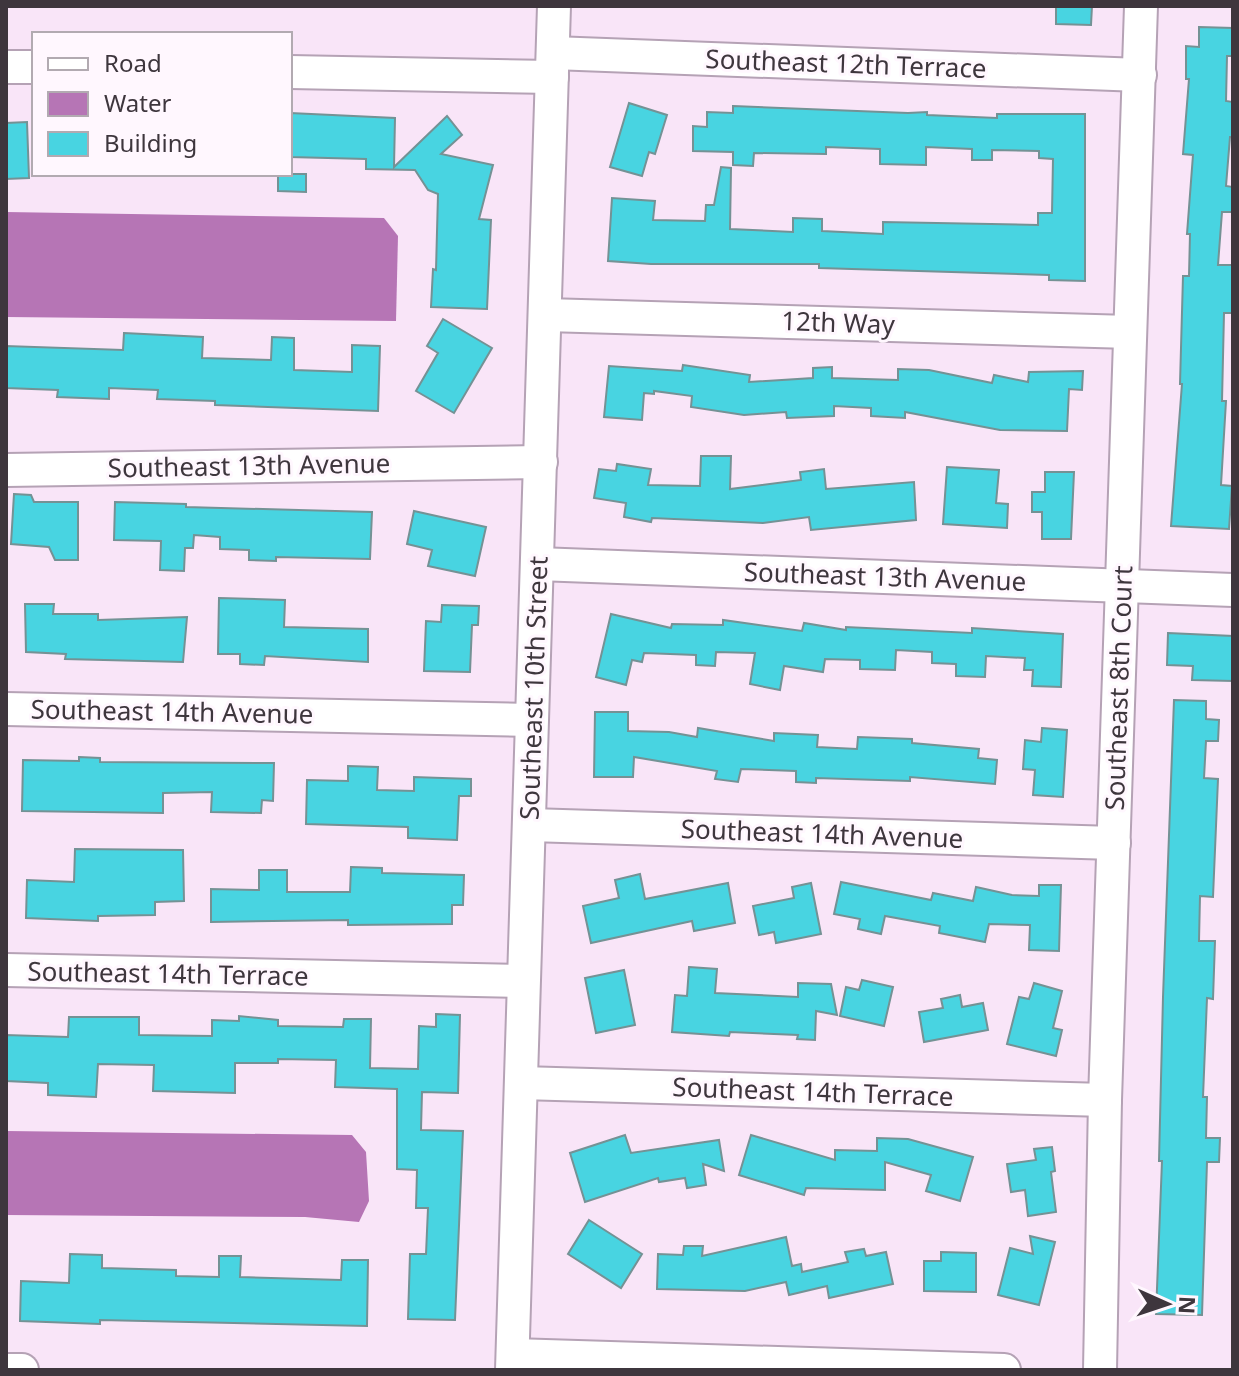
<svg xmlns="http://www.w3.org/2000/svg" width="1239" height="1376" font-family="'Noto Sans',sans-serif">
<rect width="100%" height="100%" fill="#f9e5f8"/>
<!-- water -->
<g fill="#b675b5">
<polygon points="6,212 384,218 398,236 396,321 6,317"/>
<polygon points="6,1131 352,1135 366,1152 369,1201 359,1222 305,1217 6,1215"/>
</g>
<!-- building -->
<g fill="#48d4e1" stroke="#749295" stroke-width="2">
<polygon points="1056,6 1092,6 1091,25 1056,24"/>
<polygon points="1199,27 1233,28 1233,56 1227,56 1226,101 1233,102 1233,137 1230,137 1226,186 1233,187 1233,212 1222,212 1218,265 1233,265 1232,313 1224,313 1222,401 1226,401 1221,485 1232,486 1229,529 1171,526 1182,384 1180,384 1183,276 1189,276 1190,234 1187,234 1193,155 1183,154 1189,79 1186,79 1186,46 1199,47"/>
<polygon points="629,103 667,115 655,154 649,152 642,176 610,167"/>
<polygon points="733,106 908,113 927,112 927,115 997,118 997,114 1085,114 1085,281 1049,280 1049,275 819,268 819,264 651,264 608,261 612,198 655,201 653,220 705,221 706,205 714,205 721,167 731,168 730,229 793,232 793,218 822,219 822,231 883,234 883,222 1038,225 1038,213 1052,213 1053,159 1039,158 1039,151 992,150 992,160 972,160 972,149 926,147 926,165 880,164 880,149 826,147 826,154 754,153 753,166 733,165 733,152 693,151 693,126 707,127 707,112 733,113"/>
<polygon points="290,113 395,118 394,167 447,116 462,135 441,154 493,165 479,219 491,220 487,309 431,307 433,269 436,270 438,194 428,190 415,170 366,169 366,159 290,157"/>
<polygon points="27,122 29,178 6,179 6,123"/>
<polygon points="278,174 306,174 306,192 278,191"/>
<polygon points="443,319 492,348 454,413 416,391 438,353 427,346"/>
<polygon points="124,333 203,337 202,358 271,360 272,337 294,338 294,370 352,372 352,345 380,346 378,411 215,405 215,401 157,399 158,390 109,388 109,399 57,397 58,390 6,388 6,346 123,350"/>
<polygon points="683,365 750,375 749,382 813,378 813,368 832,367 832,378 898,380 898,369 929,370 992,383 994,375 1028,382 1029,372 1083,371 1082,390 1069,389 1067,431 1000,430 905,412 905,418 871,416 871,408 834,406 834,416 787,418 786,412 744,415 691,407 692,396 654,391 654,394 644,393 642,420 604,417 609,366 682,371"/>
<polygon points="701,456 731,456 730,489 801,480 800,472 824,469 826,489 914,482 916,520 811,530 809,517 763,523 652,518 651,522 624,517 626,503 594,498 599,469 616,471 617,464 651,469 648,485 700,486"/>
<polygon points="947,467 999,470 996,503 1008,504 1007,528 943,524"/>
<polygon points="1045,472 1074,472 1071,539 1042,539 1042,512 1032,512 1032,492 1045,492"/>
<polygon points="14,494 31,495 34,502 78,502 78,560 55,560 49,547 11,544"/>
<polygon points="115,502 186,504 186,507 372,512 370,559 276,557 276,561 249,560 249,550 220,549 220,537 194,535 193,548 185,548 184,571 160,570 161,541 114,540"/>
<polygon points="414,511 486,527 475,576 428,566 432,550 407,544"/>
<polygon points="219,598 285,600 284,627 368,629 368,662 265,656 264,665 240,664 240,654 218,654"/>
<polygon points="25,604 54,604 53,614 98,614 98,620 187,617 183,662 65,659 66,654 26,652"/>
<polygon points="442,605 479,606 478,625 472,625 470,672 424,671 426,621 441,622"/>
<polygon points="611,614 671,628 672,624 723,625 723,620 802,631 804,623 846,630 846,627 972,633 972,628 1063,634 1061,687 1032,686 1033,670 1024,670 1025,658 986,656 985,677 956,676 956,664 932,663 932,652 896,650 895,670 860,669 860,660 825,659 823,672 784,666 780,690 750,684 755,653 716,652 715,666 696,665 696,655 644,653 642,662 632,660 626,685 596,677"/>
<polygon points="1168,633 1233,636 1233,681 1192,680 1193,666 1167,665"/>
<polygon points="1174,700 1206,701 1206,719 1219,720 1218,741 1206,741 1204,778 1218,779 1213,897 1200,896 1199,941 1215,941 1213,999 1207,998 1203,1097 1207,1097 1206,1138 1220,1138 1219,1162 1207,1162 1202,1315 1156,1314 1162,1161 1159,1161 1163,997"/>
<polygon points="595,712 628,712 628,731 669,732 697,737 698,728 774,741 774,733 818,735 817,747 857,749 858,737 912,739 912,743 979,749 978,758 997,760 995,784 910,777 910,781 816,778 816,783 796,782 796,771 741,769 738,782 715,779 717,771 634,757 633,777 594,777"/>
<polygon points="1042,728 1067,730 1063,797 1033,795 1035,770 1023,769 1025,740 1041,742"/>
<polygon points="79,757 100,758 100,762 274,763 273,801 262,800 261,813 211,812 212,792 163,793 163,813 22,811 23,760 79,761"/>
<polygon points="348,766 378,767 377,790 414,791 414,777 471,779 471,796 459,796 457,840 408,838 408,827 306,824 307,780 348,781"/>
<polygon points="75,849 183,850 184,901 155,902 155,915 98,916 98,921 26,918 27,880 74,882"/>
<polygon points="351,867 382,868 382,873 464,875 463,905 452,905 452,924 348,925 348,920 211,922 211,889 259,890 259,870 287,870 287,892 350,892"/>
<polygon points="640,874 645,899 728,883 735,923 694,931 692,921 591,943 583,906 619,898 615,880"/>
<polygon points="841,882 931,900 933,893 973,901 976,887 1012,895 1039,896 1039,885 1061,885 1059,951 1029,950 1030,925 989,924 985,942 939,933 940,926 885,916 881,934 858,929 860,919 834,914"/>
<polygon points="811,883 821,934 776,943 774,932 759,935 753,906 794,898 792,887"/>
<polygon points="689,967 717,969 715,993 798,997 798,983 831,984 837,1015 816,1011 815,1040 797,1039 798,1035 730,1032 729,1036 672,1032 675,995 687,996"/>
<polygon points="624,970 635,1025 596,1033 585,978"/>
<polygon points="862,980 893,987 884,1026 840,1016 846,987 859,990"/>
<polygon points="1034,983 1062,991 1053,1028 1062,1030 1056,1056 1007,1044 1019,997 1029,999"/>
<polygon points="960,995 962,1007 983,1003 988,1030 924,1042 919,1012 943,1008 941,999"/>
<polygon points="436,1014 460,1015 458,1093 422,1092 421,1130 463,1131 455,1320 408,1319 410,1254 426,1254 428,1208 416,1208 417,1170 397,1169 397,1089 335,1087 336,1060 278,1059 278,1063 235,1063 235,1093 153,1091 154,1065 98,1064 96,1097 48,1095 48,1083 6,1081 6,1035 68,1037 69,1017 139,1017 139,1035 212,1036 212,1020 239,1021 239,1016 278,1020 278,1026 343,1027 344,1019 371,1019 370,1068 418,1069 419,1026 436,1027"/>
<polygon points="625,1135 631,1153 719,1140 724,1171 703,1164 706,1185 687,1188 685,1178 659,1182 658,1178 585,1202 570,1153"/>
<polygon points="751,1135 835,1160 835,1150 877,1151 877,1138 908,1139 973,1157 960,1201 926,1191 931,1175 885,1162 885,1190 806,1188 804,1195 739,1175"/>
<polygon points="1052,1147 1055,1171 1051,1172 1056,1212 1028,1216 1025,1190 1011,1192 1007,1164 1036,1160 1034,1149"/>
<polygon points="589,1220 642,1254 621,1288 568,1254"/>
<polygon points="1030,1236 1055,1242 1039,1305 998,1295 1010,1248 1033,1254"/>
<polygon points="786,1237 792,1266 801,1264 802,1272 848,1262 845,1252 864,1249 866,1256 886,1252 893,1284 829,1298 827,1286 789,1295 786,1282 745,1291 657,1289 658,1254 683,1255 684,1246 703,1246 702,1256"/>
<polygon points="941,1252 976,1253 976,1292 924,1291 924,1261 941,1261"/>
<polygon points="70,1254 102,1255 102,1268 176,1270 176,1276 219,1277 219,1256 241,1256 240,1277 341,1280 342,1260 368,1260 367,1326 100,1320 100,1324 20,1321 21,1281 69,1283"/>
</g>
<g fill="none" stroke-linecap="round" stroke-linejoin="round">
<defs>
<g id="minor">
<polyline points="553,53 1140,75"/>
<polyline points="6,67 34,67"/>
<polyline points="290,72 552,77"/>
<polyline points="546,315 1130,332"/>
<polyline points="6,470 541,462"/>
<polyline points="538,564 1233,590"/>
<polyline points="6,709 531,720"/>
<polyline points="530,825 1114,843"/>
<polyline points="6,970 522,981"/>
<polyline points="521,1083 1105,1100"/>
<polyline points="513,1355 1004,1370"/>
<polyline points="6,1370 22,1370"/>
<polyline points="512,1370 554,6"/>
<polyline points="1100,1370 1105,1100 1141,6"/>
</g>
</defs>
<!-- minor casing -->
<use href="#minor" stroke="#b5a2b5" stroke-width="36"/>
<!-- minor -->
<use href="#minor" stroke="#fff" stroke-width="32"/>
</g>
<g text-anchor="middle" stroke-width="6" stroke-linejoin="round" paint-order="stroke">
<!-- street labels -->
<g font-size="26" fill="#3e363d" stroke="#fff7fe">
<text transform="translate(846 64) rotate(2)" y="9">Southeast 12th Terrace</text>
<text transform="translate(838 323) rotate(2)" y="9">12th Way</text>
<text transform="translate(249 466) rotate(-1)" y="9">Southeast 13th Avenue</text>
<text transform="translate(885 577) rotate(2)" y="9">Southeast 13th Avenue</text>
<text transform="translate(534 688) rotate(-88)" y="9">Southeast 10th Street</text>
<text transform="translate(1119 688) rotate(-88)" y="9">Southeast 8th Court</text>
<text transform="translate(172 712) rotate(1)" y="9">Southeast 14th Avenue</text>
<text transform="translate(822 834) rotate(2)" y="9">Southeast 14th Avenue</text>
<text transform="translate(168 974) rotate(1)" y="9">Southeast 14th Terrace</text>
<text transform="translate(813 1092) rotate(2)" y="9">Southeast 14th Terrace</text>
</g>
</g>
<!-- border -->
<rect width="1239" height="1376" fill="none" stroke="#3e363d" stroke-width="16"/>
<!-- legend -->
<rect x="32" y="32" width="260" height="144" fill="#fff7fe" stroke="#b2aab1" stroke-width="2"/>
<rect x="48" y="58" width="40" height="12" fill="#ffffff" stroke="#b2aab1" stroke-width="2"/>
<text x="104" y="72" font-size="24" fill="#3e363d">Road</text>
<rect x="48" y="92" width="40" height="24" fill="#b675b5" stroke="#b2aab1" stroke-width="2"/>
<text x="104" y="112" font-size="24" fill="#3e363d">Water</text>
<rect x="48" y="132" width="40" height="24" fill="#48d4e1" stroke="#b2aab1" stroke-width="2"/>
<text x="104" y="152" font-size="24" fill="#3e363d">Building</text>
<!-- north arrow -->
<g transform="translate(1167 1304) rotate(93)" stroke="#fff7fe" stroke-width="6" paint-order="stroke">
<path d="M0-6L14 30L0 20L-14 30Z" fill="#3e363d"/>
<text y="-12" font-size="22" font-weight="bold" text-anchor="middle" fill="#3e363d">N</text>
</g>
</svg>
